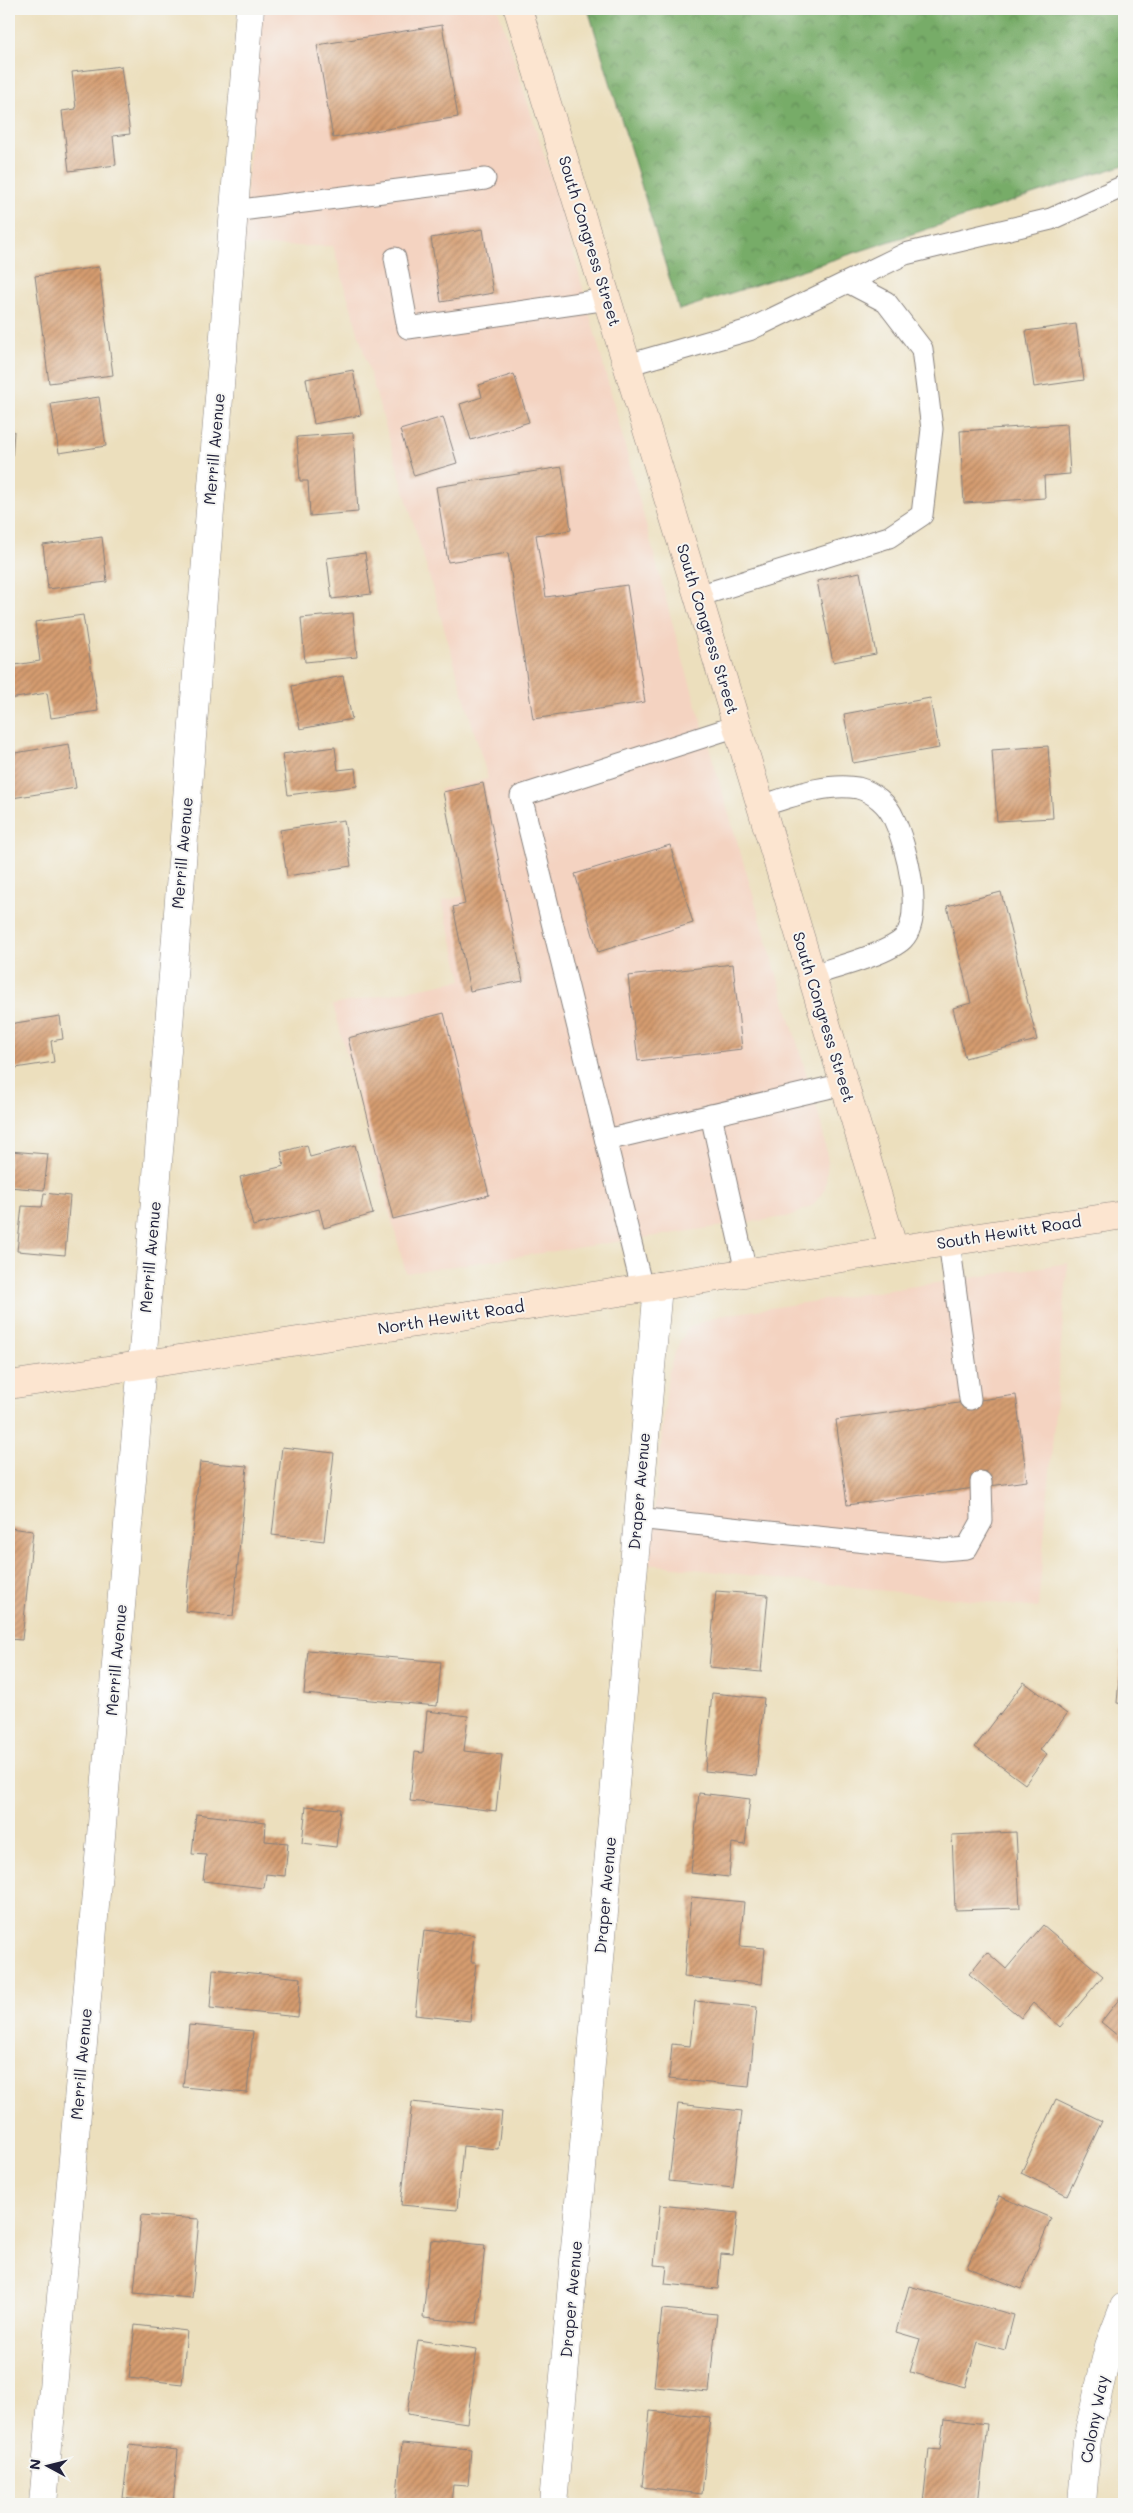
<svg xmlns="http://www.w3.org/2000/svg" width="1133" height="2513" font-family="Mali,sans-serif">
<defs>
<pattern id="forest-crowns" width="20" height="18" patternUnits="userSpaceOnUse" patternTransform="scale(1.25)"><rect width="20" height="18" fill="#77ac68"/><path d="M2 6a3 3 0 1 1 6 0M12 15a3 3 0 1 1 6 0" fill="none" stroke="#618c57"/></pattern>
<pattern id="building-hatch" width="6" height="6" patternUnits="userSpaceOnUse" patternTransform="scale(1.25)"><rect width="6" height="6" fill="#d59c70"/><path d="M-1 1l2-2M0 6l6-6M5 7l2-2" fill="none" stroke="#ac7f5d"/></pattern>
</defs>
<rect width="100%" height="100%" fill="#f6f6f2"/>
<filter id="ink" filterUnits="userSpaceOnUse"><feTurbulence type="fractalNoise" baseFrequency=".02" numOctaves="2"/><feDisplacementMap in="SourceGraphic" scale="10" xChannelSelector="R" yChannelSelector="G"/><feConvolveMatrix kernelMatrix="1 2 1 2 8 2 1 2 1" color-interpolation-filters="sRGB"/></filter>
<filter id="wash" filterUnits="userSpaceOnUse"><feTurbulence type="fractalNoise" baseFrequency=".0096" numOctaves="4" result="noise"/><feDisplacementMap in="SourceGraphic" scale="20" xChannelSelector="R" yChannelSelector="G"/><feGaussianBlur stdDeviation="1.12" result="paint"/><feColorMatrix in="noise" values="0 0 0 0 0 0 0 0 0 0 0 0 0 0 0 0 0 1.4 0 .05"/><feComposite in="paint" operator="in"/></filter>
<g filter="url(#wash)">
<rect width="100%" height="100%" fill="#ecdfbd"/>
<!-- built -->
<g fill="#f4d3c1">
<polygon points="261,9 498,9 563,214 675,633 822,1126 828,1162 825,1189 813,1205 792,1216 406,1273 333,1005 462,980 442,901 464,896 440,789 488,779 333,246 242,246"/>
<polygon points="1068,1263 1038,1608 649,1564 668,1373 676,1350 688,1328 717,1316"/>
</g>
<!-- forest -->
<polygon fill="url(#forest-crowns)" stroke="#4c6752" points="588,9 1124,9 1124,165 679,310"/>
<!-- park -->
<polygon fill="#94c778" stroke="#5b745a" points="1124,2409 1124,2443 1116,2442"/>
<g id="blocks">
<!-- building -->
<g fill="url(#building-hatch)">
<polygon points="442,25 458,117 333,138 317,45"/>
<polygon points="121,66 130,134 113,136 116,165 69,171 62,111 76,109 72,72"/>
<polygon points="483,229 493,293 441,302 431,238"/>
<polygon points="99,267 113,375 49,383 35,276"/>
<polygon points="1076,324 1084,380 1034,387 1026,331"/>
<polygon points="353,370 361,415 314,424 306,379"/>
<polygon points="514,374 529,422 471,440 460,404 482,397 479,385"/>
<polygon points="99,397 106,446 59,453 51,404"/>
<polygon points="443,417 457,463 414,476 400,430"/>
<polygon points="1067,424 1070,474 1044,476 1045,498 964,503 960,431"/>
<polygon points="9,430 14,431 12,461 9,461"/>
<polygon points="353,433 358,512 310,516 308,481 300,481 297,437"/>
<polygon points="562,467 571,530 536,535 546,597 627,585 645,702 533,719 508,553 448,562 436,487"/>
<polygon points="102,537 107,582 48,589 43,545"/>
<polygon points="365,553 371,594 332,599 327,558"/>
<polygon points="860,572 876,654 833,662 817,581"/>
<polygon points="353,613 357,657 305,662 301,618"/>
<polygon points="83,615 98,711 51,718 47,693 9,699 9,666 40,661 35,622"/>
<polygon points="343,676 352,719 300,729 292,686"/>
<polygon points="930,698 939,748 853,763 844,714"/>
<polygon points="69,744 76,788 12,798 9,754"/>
<polygon points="1048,746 1053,818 997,821 992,750"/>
<polygon points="335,747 338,770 355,768 357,786 288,795 282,754"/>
<polygon points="483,783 523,981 470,991 453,907 465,904 443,792"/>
<polygon points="344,820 351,866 287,876 280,830"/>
<polygon points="670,845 693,923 598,952 575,874"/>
<polygon points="1001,892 1037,1040 965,1058 953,1008 971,1003 947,906"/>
<polygon points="733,964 742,1049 638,1061 628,976"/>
<polygon points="444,1013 489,1195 393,1219 348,1038"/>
<polygon points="60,1016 63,1039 51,1041 54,1062 9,1069 9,1024"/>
<polygon points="307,1145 310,1157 355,1145 373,1214 324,1228 319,1209 253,1226 240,1177 284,1166 281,1152"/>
<polygon points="9,1151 48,1154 44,1190 9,1187"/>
<polygon points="44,1193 70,1196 65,1255 17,1251 22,1206 42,1207"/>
<polygon points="1016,1395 1027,1481 847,1505 836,1420"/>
<polygon points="282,1447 334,1453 324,1541 272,1535"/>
<polygon points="200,1462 247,1466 233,1616 185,1611"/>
<polygon points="9,1528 33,1531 22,1640 9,1639"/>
<polygon points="716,1591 768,1595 761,1672 709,1667"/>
<polygon points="1122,1643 1124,1643 1124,1704 1117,1703"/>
<polygon points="308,1650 441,1662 437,1706 304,1694"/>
<polygon points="1024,1682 1067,1714 1040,1750 1047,1755 1025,1784 975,1747"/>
<polygon points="712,1693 764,1698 756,1776 705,1771"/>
<polygon points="427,1711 468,1716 464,1751 502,1755 496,1811 410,1801 415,1752 423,1753"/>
<polygon points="699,1793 750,1799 745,1845 732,1843 729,1877 691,1873"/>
<polygon points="306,1806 340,1809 336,1847 302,1843"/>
<polygon points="196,1814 266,1822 265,1841 288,1843 285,1876 266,1874 264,1888 203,1881 206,1855 192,1854"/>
<polygon points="1016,1832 1020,1908 955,1910 952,1835"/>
<polygon points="691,1897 744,1902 740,1946 765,1948 762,1984 684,1977"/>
<polygon points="1043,1925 1103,1976 1060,2027 1033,2003 1021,2018 969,1974 987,1952 1006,1969"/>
<polygon points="424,1930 474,1935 471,1962 476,1962 470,2021 415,2015"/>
<polygon points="213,1969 301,1978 298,2017 210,2008"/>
<polygon points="1124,1993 1124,2041 1101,2022"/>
<polygon points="695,2001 757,2007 749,2087 669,2079 672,2044 690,2046"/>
<polygon points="189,2025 253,2031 247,2093 183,2087"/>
<polygon points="1056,2099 1102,2121 1067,2195 1021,2173"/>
<polygon points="412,2102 502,2112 498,2149 463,2146 457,2210 401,2205"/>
<polygon points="678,2104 742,2111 733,2188 669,2181"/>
<polygon points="999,2196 1051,2218 1021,2289 967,2267"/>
<polygon points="660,2205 738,2213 733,2255 721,2254 718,2289 665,2284 667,2266 654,2265"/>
<polygon points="141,2215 199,2219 192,2298 134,2293"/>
<polygon points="431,2240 485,2245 477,2323 423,2318"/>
<polygon points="909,2286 1014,2315 1005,2350 978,2342 965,2387 910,2372 920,2339 896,2332"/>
<polygon points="662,2309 717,2314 709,2392 654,2387"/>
<polygon points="135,2325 187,2331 182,2384 129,2378"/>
<polygon points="418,2340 477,2349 467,2423 407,2414"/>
<polygon points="650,2411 710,2417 702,2494 642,2487"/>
<polygon points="944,2419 987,2424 978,2504 923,2503 929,2449 940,2450"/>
<polygon points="402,2443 471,2449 468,2486 453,2485 451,2504 396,2504"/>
<polygon points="129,2445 178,2450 173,2504 123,2498"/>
</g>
</g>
</g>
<g filter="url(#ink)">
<use href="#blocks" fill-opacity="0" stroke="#87807c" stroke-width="1"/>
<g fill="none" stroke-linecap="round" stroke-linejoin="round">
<defs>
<g id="lane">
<polyline points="233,211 485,179"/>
<polyline points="395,258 408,328 608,299"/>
<polyline points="627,365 749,330 905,254 1051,219 1124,186"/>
<polyline points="698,596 889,537 922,515 932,429 922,349 886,302 848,282"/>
<path d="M 761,806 C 790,797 827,782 858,788 C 873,792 888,804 894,819 C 906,845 925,916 903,939 C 888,954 834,968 812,975"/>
<polyline points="711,1115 746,1272"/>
<polyline points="606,1140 844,1084"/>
<polyline points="949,1241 970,1399"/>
<polyline points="642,1288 521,796 737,726"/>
<polyline points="637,1518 942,1550 967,1548 982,1521 981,1482"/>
</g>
<g id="street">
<polyline points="43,2504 142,1364 250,9"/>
<polyline points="553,2504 658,1286"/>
<polyline points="1082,2504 1087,2439 1109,2346 1124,2307"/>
</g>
<g id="secondary">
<polyline points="518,9 698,596 894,1250"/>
<polyline points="9,1385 1124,1215"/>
</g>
</defs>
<!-- lane casing -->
<use href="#lane" stroke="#87807c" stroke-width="23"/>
<!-- street casing -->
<use href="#street" stroke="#87807c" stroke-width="29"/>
<!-- secondary casing -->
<use href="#secondary" stroke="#87807c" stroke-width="29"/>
<!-- lane -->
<use href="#lane" stroke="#fff" stroke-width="21"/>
<!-- street -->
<use href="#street" stroke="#fff" stroke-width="28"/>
<!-- secondary -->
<use href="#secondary" stroke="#fce5d0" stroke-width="28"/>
</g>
</g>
<g text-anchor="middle" stroke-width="4" stroke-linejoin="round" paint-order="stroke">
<!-- street labels -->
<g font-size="16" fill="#22223b" stroke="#f6f6f2">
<text transform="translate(590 241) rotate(73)" y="6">South Congress Street</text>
<text transform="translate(214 449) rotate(-85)" y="6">Merrill Avenue</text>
<text transform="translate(708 629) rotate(73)" y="6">South Congress Street</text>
<text transform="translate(182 853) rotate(-85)" y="6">Merrill Avenue</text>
<text transform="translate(824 1017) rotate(73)" y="6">South Congress Street</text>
<text transform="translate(1009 1232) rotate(-9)" y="6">South Hewitt Road</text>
<text transform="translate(150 1257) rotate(-85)" y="6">Merrill Avenue</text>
<text transform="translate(451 1317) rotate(-9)" y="6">North Hewitt Road</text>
<text transform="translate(639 1491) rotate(-85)" y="6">Draper Avenue</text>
<text transform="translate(116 1660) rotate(-85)" y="6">Merrill Avenue</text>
<text transform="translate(605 1895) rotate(-85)" y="6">Draper Avenue</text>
<text transform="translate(81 2064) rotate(-85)" y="6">Merrill Avenue</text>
<text transform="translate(571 2299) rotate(-85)" y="6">Draper Avenue</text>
<text transform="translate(1094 2419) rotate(-79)" y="6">Colony Way</text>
</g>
</g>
<!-- margin -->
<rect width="1133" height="2513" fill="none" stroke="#f6f6f2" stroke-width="30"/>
<!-- north arrow -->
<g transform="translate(48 2466) rotate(277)" stroke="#f6f6f2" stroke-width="4" paint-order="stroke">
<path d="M0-4L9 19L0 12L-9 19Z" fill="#22223b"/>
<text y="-8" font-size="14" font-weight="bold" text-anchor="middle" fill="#22223b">N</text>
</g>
</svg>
